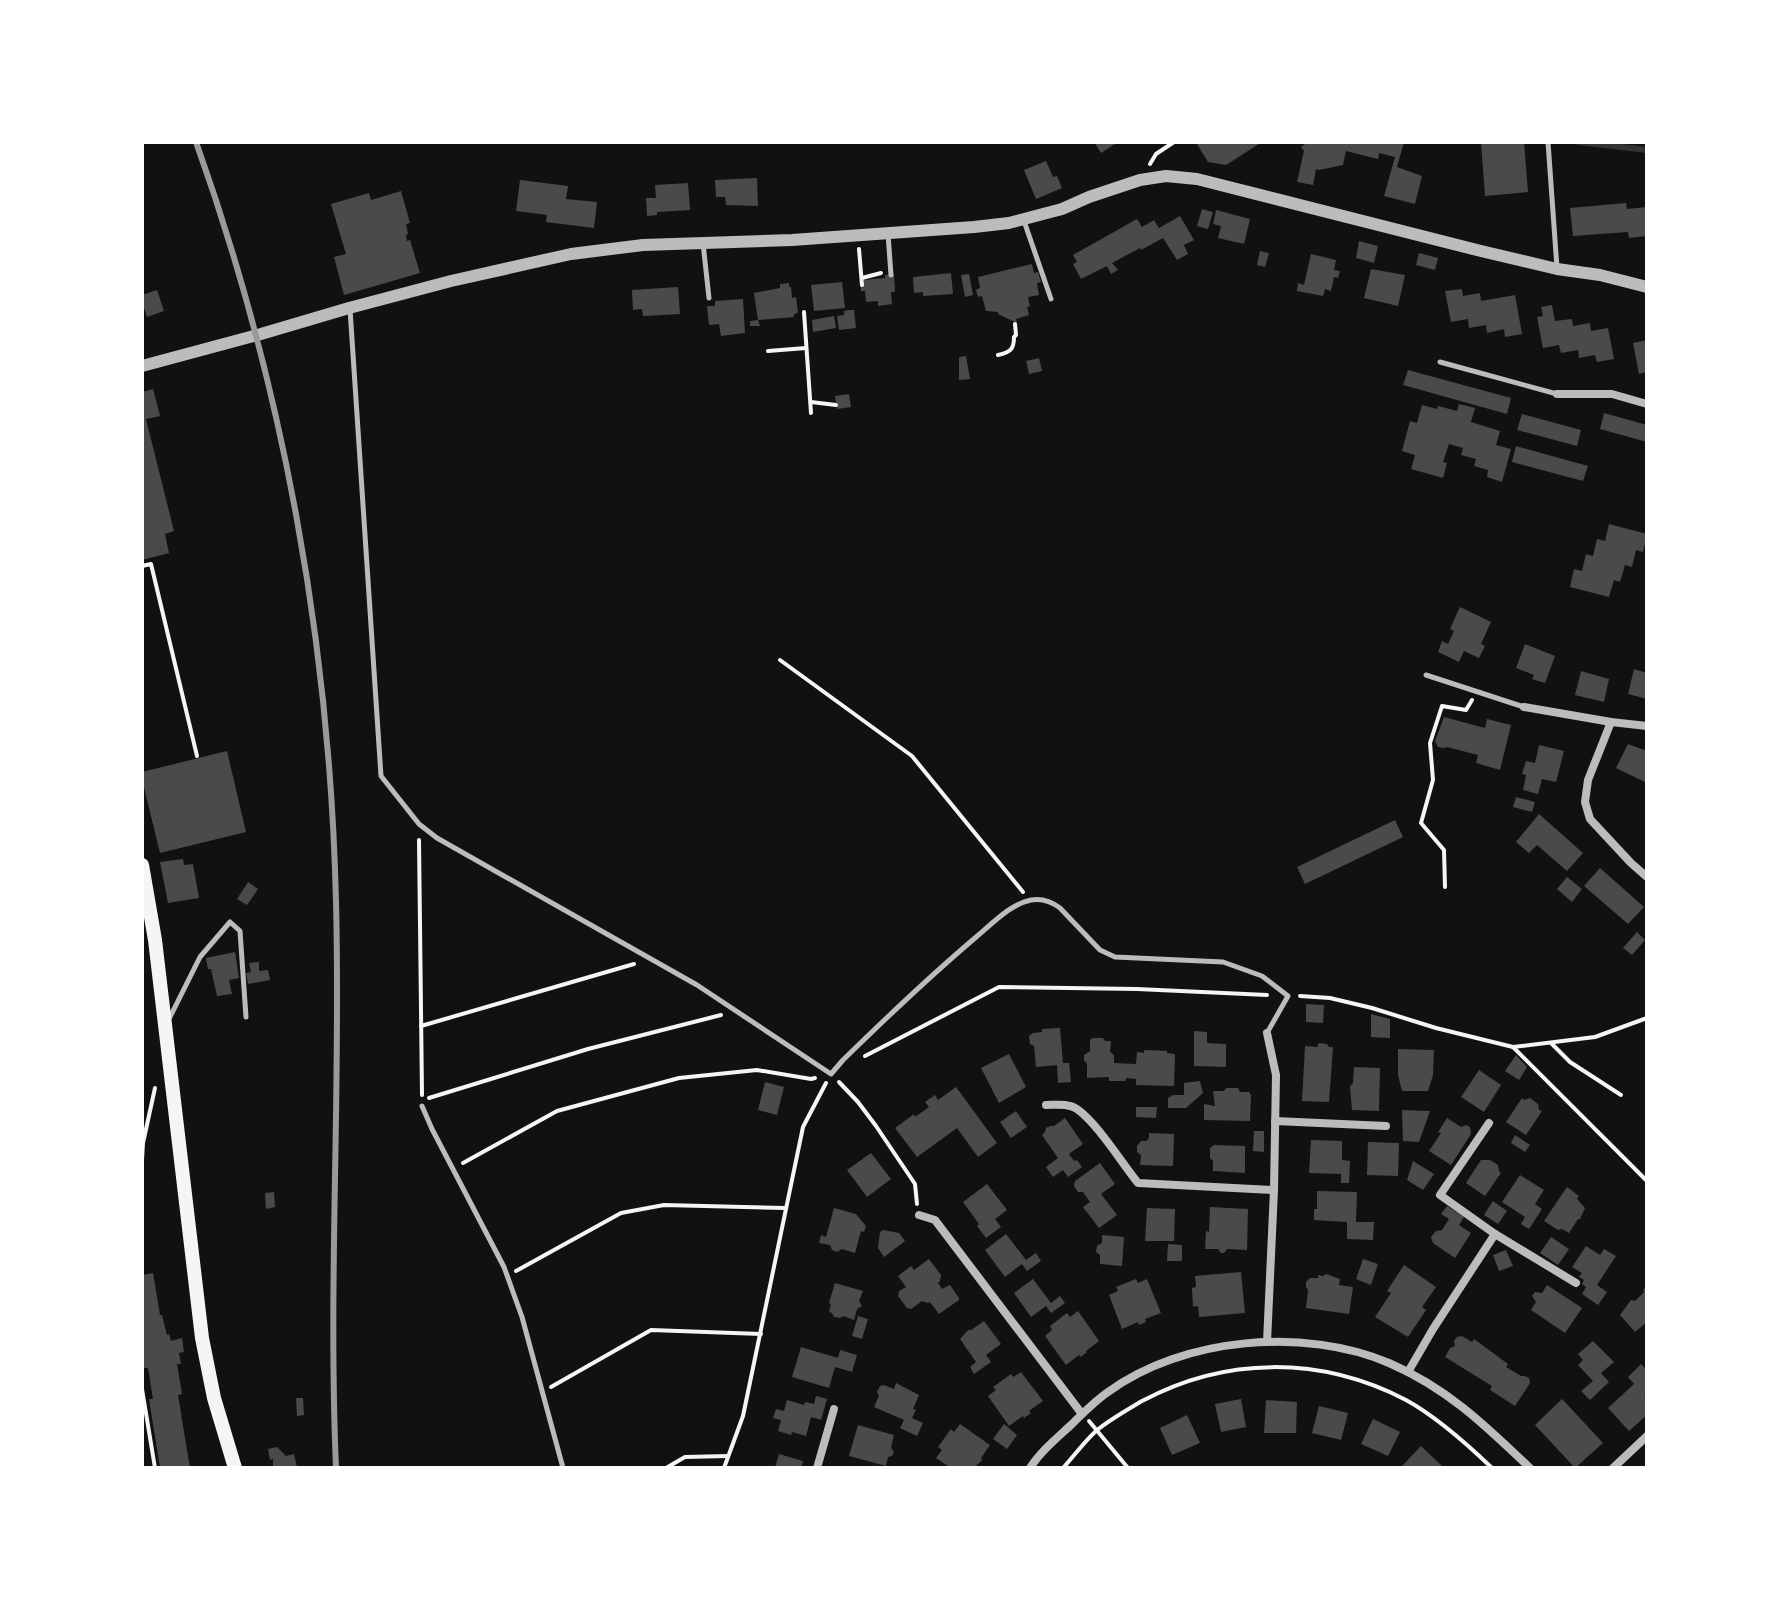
<svg xmlns="http://www.w3.org/2000/svg" width="1789" height="1610" font-family="'Work Sans',sans-serif">
<rect width="100%" height="100%" fill="#111"/>
<g fill="none" stroke-linecap="round" stroke-linejoin="round">
<!-- stream -->
<polyline stroke="#333" stroke-width="6" points="1579,142 1647,150"/>
</g>
<!-- building -->
<g fill="#4a4a4a">
<polygon points="1094,142 1118,142 1101,153"/>
<polygon points="1200,142 1262,142 1226,165 1208,162 1197,144"/>
<polygon points="1308,142 1404,142 1397,167 1422,176 1415,204 1384,196 1395,157 1379,153 1378,159 1346,151 1343,165 1319,170 1316,169 1313,185 1297,182 1304,151 1301,147"/>
<polygon points="1481,142 1524,142 1528,192 1485,196"/>
<polygon points="1046,161 1053,177 1057,176 1062,188 1036,199 1024,170"/>
<polygon points="757,178 758,206 726,205 725,197 716,197 715,180"/>
<polygon points="520,180 568,186 566,199 597,202 594,228 546,222 547,215 516,211"/>
<polygon points="688,183 690,210 657,212 657,215 647,216 646,198 656,198 655,185"/>
<polygon points="401,191 410,223 406,224 408,234 406,235 407,241 410,240 420,273 344,295 334,257 346,254 331,204 369,193 371,200"/>
<polygon points="1626,203 1627,209 1647,207 1647,236 1629,238 1628,232 1573,236 1570,208"/>
<polygon points="1202,209 1213,212 1208,229 1197,226"/>
<polygon points="1216,210 1250,219 1244,244 1218,238 1221,226 1213,224"/>
<polygon points="1180,216 1194,240 1184,245 1188,254 1177,260 1163,238 1141,250 1140,248 1112,263 1118,270 1111,274 1107,266 1081,279 1073,264 1077,262 1073,255 1137,219 1142,227 1154,220 1159,228"/>
<polygon points="1359,241 1378,246 1374,263 1356,258"/>
<polygon points="1260,251 1269,253 1265,267 1257,265"/>
<polygon points="1419,253 1438,258 1435,270 1416,265"/>
<polygon points="1311,254 1336,260 1334,270 1340,271 1338,278 1334,277 1331,291 1325,289 1323,296 1297,291 1298,283 1304,285"/>
<polygon points="1032,264 1034,273 1038,272 1041,282 1037,283 1039,295 1028,297 1030,306 1027,307 1029,315 1016,319 1017,323 998,314 998,312 986,311 982,296 978,297 976,290 980,288 978,277"/>
<polygon points="1371,269 1405,275 1398,306 1364,298"/>
<polygon points="951,273 953,294 923,296 923,292 914,293 913,277"/>
<polygon points="894,274 895,292 891,292 892,304 878,306 878,301 866,302 865,291 861,291 861,285 864,285 864,280 885,278 885,275"/>
<polygon points="969,274 973,295 965,297 961,275"/>
<polygon points="842,282 845,308 814,311 811,285"/>
<polygon points="789,283 789,287 791,287 792,298 796,297 798,313 794,314 794,317 758,320 760,326 750,326 750,321 758,320 754,293 780,288 780,284"/>
<polygon points="678,287 680,314 643,316 642,309 633,310 632,290"/>
<polygon points="1462,289 1463,296 1480,293 1481,301 1515,295 1522,334 1505,337 1504,329 1487,333 1486,325 1469,328 1468,319 1451,322 1445,291"/>
<polygon points="157,290 164,311 147,317 142,302 142,295"/>
<polygon points="743,299 745,333 721,336 719,324 709,325 707,306 715,306 715,301"/>
<polygon points="1552,305 1555,321 1572,319 1573,326 1590,323 1591,331 1608,328 1614,359 1597,362 1595,355 1579,358 1578,350 1561,353 1559,345 1543,348 1537,317 1543,316 1541,307"/>
<polygon points="850,310 854,310 856,328 839,330 837,316 844,315 844,311"/>
<polygon points="834,316 836,328 813,332 812,320"/>
<polygon points="1647,340 1647,372 1639,374 1633,343"/>
<polygon points="966,356 970,379 959,380 959,357"/>
<polygon points="1039,358 1042,371 1029,374 1026,361"/>
<polygon points="1408,370 1511,398 1507,414 1403,385"/>
<polygon points="153,389 160,416 146,419 174,531 165,534 169,553 142,560 142,392"/>
<polygon points="849,394 851,407 837,409 835,396"/>
<polygon points="1459,404 1475,408 1471,422 1500,431 1496,445 1511,449 1502,482 1487,477 1488,470 1474,466 1476,459 1461,455 1463,448 1449,444 1443,462 1447,463 1443,478 1411,469 1415,455 1402,451 1410,421 1417,423 1422,405 1437,409 1438,406 1457,411"/>
<polygon points="1604,413 1647,425 1647,442 1600,429"/>
<polygon points="1522,414 1581,430 1577,446 1517,430"/>
<polygon points="1516,446 1588,466 1583,481 1512,462"/>
<polygon points="1609,524 1647,534 1643,552 1636,550 1632,567 1625,565 1620,582 1614,580 1609,597 1570,587 1574,569 1582,571 1586,554 1593,556 1597,539 1605,541"/>
<polygon points="1460,607 1491,622 1481,644 1485,646 1479,658 1464,651 1459,662 1438,652 1442,641 1448,644 1454,631 1450,629"/>
<polygon points="1525,644 1555,656 1545,683 1532,679 1534,675 1516,668"/>
<polygon points="1634,669 1647,673 1647,699 1628,694"/>
<polygon points="1581,671 1609,679 1604,702 1575,695"/>
<polygon points="1444,717 1485,728 1487,719 1511,725 1500,770 1476,763 1478,755 1447,747 1444,748 1438,747 1435,741"/>
<polygon points="1628,744 1647,751 1647,783 1616,768"/>
<polygon points="1539,745 1564,751 1556,782 1542,779 1538,794 1523,790 1526,775 1522,774 1526,761 1535,763"/>
<polygon points="227,751 246,832 160,853 142,779 142,772"/>
<polygon points="1516,797 1535,802 1532,812 1513,807"/>
<polygon points="1539,814 1583,853 1567,871 1537,845 1529,853 1516,842"/>
<polygon points="1395,820 1403,837 1305,884 1297,867"/>
<polygon points="183,859 184,865 193,864 199,898 168,903 160,862"/>
<polygon points="1600,868 1644,907 1628,924 1584,886"/>
<polygon points="1567,877 1582,889 1572,902 1557,889"/>
<polygon points="248,882 258,889 247,905 237,899"/>
<polygon points="1637,932 1645,940 1632,955 1623,948"/>
<polygon points="235,952 239,978 229,980 232,994 217,996 211,969 208,969 206,958"/>
<polygon points="259,962 259,971 268,970 270,980 248,984 246,973 251,972 249,963"/>
<polygon points="1306,1004 1324,1005 1323,1023 1306,1022"/>
<polygon points="1371,1014 1390,1019 1390,1038 1371,1037"/>
<polygon points="1060,1028 1063,1063 1069,1063 1071,1082 1058,1083 1057,1065 1036,1067 1034,1046 1030,1044 1029,1036 1033,1033 1042,1032 1042,1029"/>
<polygon points="1194,1031 1207,1032 1207,1043 1226,1044 1226,1067 1194,1066"/>
<polygon points="1093,1038 1103,1038 1105,1041 1111,1041 1110,1052 1114,1055 1114,1063 1136,1064 1137,1052 1144,1053 1144,1050 1167,1051 1167,1053 1175,1054 1174,1086 1136,1085 1136,1079 1126,1078 1126,1081 1109,1081 1109,1077 1087,1078 1087,1064 1084,1060 1084,1055 1090,1051 1090,1040"/>
<polygon points="1319,1043 1327,1044 1329,1047 1333,1047 1329,1102 1302,1101 1305,1046 1317,1047"/>
<polygon points="1398,1049 1434,1050 1433,1075 1428,1091 1402,1091 1398,1075"/>
<polygon points="1009,1054 1026,1087 999,1103 981,1068"/>
<polygon points="1516,1055 1527,1067 1519,1080 1505,1071"/>
<polygon points="1354,1067 1380,1068 1379,1111 1352,1110 1350,1086 1353,1083"/>
<polygon points="1479,1070 1501,1085 1484,1112 1461,1097"/>
<polygon points="1200,1081 1203,1093 1186,1108 1168,1108 1168,1098 1173,1095 1184,1095 1184,1083"/>
<polygon points="765,1082 784,1087 777,1115 758,1110"/>
<polygon points="956,1087 997,1143 978,1157 957,1128 917,1157 895,1128 914,1114 915,1117 929,1107 925,1102 935,1095 938,1100"/>
<polygon points="1226,1088 1238,1088 1240,1092 1249,1092 1251,1095 1250,1121 1204,1120 1204,1104 1215,1106 1213,1091 1224,1091"/>
<polygon points="1522,1098 1524,1100 1530,1098 1538,1104 1539,1110 1542,1111 1526,1135 1506,1122"/>
<polygon points="1136,1107 1157,1107 1156,1118 1136,1117"/>
<polygon points="1402,1110 1430,1111 1419,1142 1403,1141"/>
<polygon points="1016,1111 1027,1127 1011,1138 1000,1122"/>
<polygon points="1065,1118 1083,1144 1069,1154 1074,1161 1077,1160 1082,1167 1068,1177 1063,1170 1053,1177 1046,1167 1058,1158 1042,1135 1045,1132 1046,1128 1050,1126 1054,1126"/>
<polygon points="1447,1118 1461,1127 1466,1125 1470,1127 1471,1134 1451,1165 1429,1151 1441,1133 1438,1132"/>
<polygon points="1254,1131 1264,1131 1264,1152 1253,1151"/>
<polygon points="1149,1133 1174,1134 1173,1166 1140,1165 1141,1155 1137,1152 1137,1146 1141,1141 1146,1141 1149,1138"/>
<polygon points="1515,1135 1530,1145 1525,1152 1511,1143"/>
<polygon points="1311,1140 1342,1141 1342,1160 1350,1161 1349,1183 1341,1183 1341,1174 1309,1173"/>
<polygon points="1368,1142 1399,1143 1398,1176 1367,1175"/>
<polygon points="1214,1145 1245,1146 1245,1173 1213,1171 1213,1161 1210,1158 1210,1148"/>
<polygon points="871,1153 891,1179 867,1197 847,1170"/>
<polygon points="1481,1160 1490,1160 1498,1165 1499,1171 1501,1173 1485,1196 1466,1183"/>
<polygon points="1413,1161 1434,1174 1423,1190 1407,1180"/>
<polygon points="1100,1163 1115,1184 1101,1194 1117,1215 1099,1228 1083,1207 1090,1202 1083,1192 1078,1192 1074,1186 1075,1181"/>
<polygon points="1520,1175 1544,1190 1535,1204 1542,1209 1529,1229 1521,1224 1525,1217 1502,1202"/>
<polygon points="987,1184 1007,1210 995,1219 1001,1227 986,1238 977,1226 979,1224 963,1202"/>
<polygon points="1567,1187 1579,1196 1577,1199 1585,1208 1580,1219 1578,1219 1569,1233 1562,1229 1558,1230 1544,1221"/>
<polygon points="1317,1191 1357,1192 1356,1222 1374,1222 1373,1240 1347,1239 1347,1222 1314,1220 1314,1209 1317,1209"/>
<polygon points="274,1192 275,1207 266,1209 265,1193"/>
<polygon points="1493,1201 1507,1211 1498,1224 1484,1215"/>
<polygon points="1447,1206 1464,1217 1459,1225 1471,1233 1455,1258 1433,1243 1431,1237 1436,1231 1442,1230 1449,1219 1441,1214"/>
<polygon points="1210,1207 1248,1209 1247,1250 1227,1249 1224,1253 1221,1253 1218,1249 1205,1249 1206,1231 1209,1232"/>
<polygon points="834,1208 856,1214 866,1226 864,1232 861,1231 855,1253 842,1249 837,1252 832,1250 830,1245 819,1243 821,1235 826,1237"/>
<polygon points="1147,1208 1175,1209 1174,1241 1145,1241"/>
<polygon points="883,1230 899,1233 905,1241 884,1257 878,1248 880,1232"/>
<polygon points="1006,1234 1026,1260 1036,1253 1041,1261 1027,1271 1022,1264 1005,1277 985,1250"/>
<polygon points="1102,1235 1124,1237 1122,1266 1100,1264 1100,1255 1096,1252 1097,1246 1102,1243"/>
<polygon points="1551,1237 1569,1249 1558,1265 1540,1253"/>
<polygon points="1168,1244 1182,1245 1182,1261 1167,1261"/>
<polygon points="1586,1246 1600,1255 1604,1249 1616,1256 1597,1285 1607,1292 1598,1305 1582,1294 1586,1287 1582,1284 1584,1280 1579,1277 1582,1273 1572,1267"/>
<polygon points="1506,1250 1513,1266 1499,1271 1493,1255"/>
<polygon points="929,1259 941,1275 940,1281 938,1283 942,1289 950,1285 959,1298 959,1300 939,1314 930,1302 928,1303 922,1301 911,1309 907,1308 898,1296 899,1291 906,1287 898,1276 911,1266 914,1270"/>
<polygon points="1363,1259 1378,1264 1371,1285 1356,1279"/>
<polygon points="1404,1265 1436,1287 1422,1307 1426,1310 1408,1337 1375,1317 1391,1293 1387,1291"/>
<polygon points="1241,1272 1245,1313 1199,1317 1198,1306 1193,1307 1192,1288 1196,1287 1195,1276"/>
<polygon points="153,1273 160,1315 162,1315 167,1335 169,1334 171,1341 182,1338 184,1352 179,1353 181,1364 177,1364 182,1394 178,1395 190,1468 160,1468 149,1399 153,1399 148,1368 144,1368 142,1357 142,1275"/>
<polygon points="1326,1274 1340,1279 1339,1285 1353,1287 1349,1314 1306,1308 1308,1290 1306,1287 1306,1282 1310,1278 1318,1278 1318,1275 1323,1276"/>
<polygon points="1033,1279 1051,1303 1060,1296 1065,1303 1051,1313 1046,1306 1031,1317 1014,1293"/>
<polygon points="1136,1279 1138,1283 1147,1279 1161,1313 1145,1319 1146,1322 1139,1325 1138,1322 1122,1329 1109,1295 1118,1291 1116,1287"/>
<polygon points="835,1283 863,1291 859,1301 862,1306 857,1309 854,1320 843,1316 840,1318 834,1317 832,1313 829,1312 831,1304 829,1303"/>
<polygon points="1547,1285 1582,1308 1565,1333 1531,1310 1536,1302 1532,1296 1535,1292 1542,1293"/>
<polygon points="1647,1286 1647,1322 1635,1332 1620,1315 1631,1300 1635,1301 1644,1292 1643,1290"/>
<polygon points="1078,1311 1099,1341 1086,1351 1087,1352 1081,1357 1079,1355 1066,1365 1045,1336 1052,1330 1050,1326 1067,1313 1070,1317"/>
<polygon points="858,1316 868,1319 862,1339 852,1336"/>
<polygon points="984,1321 1001,1344 986,1355 991,1362 974,1374 970,1367 976,1362 960,1339 968,1330 971,1330"/>
<polygon points="1462,1336 1472,1342 1474,1339 1508,1364 1506,1367 1521,1376 1525,1376 1529,1378 1530,1383 1515,1406 1490,1390 1492,1386 1445,1357 1450,1348 1455,1346 1454,1341 1457,1337"/>
<polygon points="1593,1341 1614,1362 1601,1373 1609,1382 1590,1400 1581,1391 1593,1381 1578,1365 1583,1360 1578,1354"/>
<polygon points="801,1347 838,1358 840,1350 857,1355 852,1372 835,1367 829,1388 792,1377"/>
<polygon points="1641,1364 1647,1370 1647,1393 1644,1395 1647,1398 1647,1415 1629,1431 1608,1408 1634,1384 1628,1377"/>
<polygon points="1021,1372 1043,1401 1029,1411 1031,1413 1024,1418 1023,1416 1009,1426 988,1396 996,1390 993,1387 1011,1374 1013,1377"/>
<polygon points="896,1383 919,1395 913,1409 916,1410 912,1418 923,1423 917,1436 900,1428 904,1420 874,1407 879,1396 877,1392 880,1386 884,1385 894,1389"/>
<polygon points="816,1396 827,1399 821,1420 811,1417 806,1436 792,1432 791,1435 778,1431 781,1420 773,1418 776,1409 784,1411 787,1400 804,1405 805,1402 814,1404"/>
<polygon points="296,1398 303,1398 304,1415 297,1416"/>
<polygon points="1241,1399 1246,1427 1221,1432 1215,1404"/>
<polygon points="1562,1399 1603,1443 1575,1468 1535,1425"/>
<polygon points="1266,1400 1297,1402 1296,1433 1264,1433"/>
<polygon points="1319,1406 1348,1413 1341,1440 1312,1433"/>
<polygon points="1187,1415 1200,1443 1172,1455 1160,1428"/>
<polygon points="1373,1419 1400,1432 1388,1456 1361,1444"/>
<polygon points="960,1424 990,1445 981,1458 982,1460 974,1468 951,1468 936,1458 942,1450 938,1447 951,1429 954,1432"/>
<polygon points="1004,1424 1017,1435 1007,1449 993,1439"/>
<polygon points="858,1425 894,1435 891,1448 894,1452 892,1456 888,1457 886,1466 849,1456"/>
<polygon points="1421,1446 1442,1466 1441,1468 1405,1468 1402,1466"/>
<polygon points="277,1447 286,1456 294,1454 297,1468 273,1468 273,1459 270,1460 268,1449"/>
<polygon points="779,1454 803,1461 801,1468 775,1468"/>
</g>
<g fill="none" stroke-linecap="round" stroke-linejoin="round">
<!-- path -->
<g stroke="#f5f5f5" stroke-width="4">
<polyline points="1150,164 1156,154 1174,142"/>
<polyline points="859,249 862,285"/>
<polyline points="862,278 881,273"/>
<polyline points="804,312 811,413"/>
<polyline points="768,351 806,348"/>
<path d="M 998,355 C 1011,352 1014,349 1014,337 L 1016,335 L 1015,324"/>
<polyline points="811,402 836,405"/>
<polyline points="142,566 151,564 197,756"/>
<polyline points="780,660 912,756 1023,892"/>
<polyline points="419,840 422,1095"/>
<polyline points="1445,887 1444,850 1421,823 1433,780 1430,743 1442,706 1466,710 1472,700"/>
<polyline points="1300,996 1330,998 1372,1008 1436,1028 1513,1047 1595,1037 1647,1018"/>
<polyline points="421,1026 634,964"/>
<polyline points="1551,1043 1570,1062 1621,1095"/>
<polyline points="1513,1047 1647,1181"/>
<polyline points="865,1056 999,987 1137,989 1267,995"/>
<polyline points="839,1082 858,1102 876,1126 915,1184 917,1204"/>
<polyline points="429,1098 588,1049 721,1015"/>
<polyline points="142,1160 143,1143 155,1088"/>
<polyline points="463,1163 557,1111 679,1078 757,1070 811,1079 815,1078"/>
<polyline points="516,1271 621,1213 664,1205 785,1208"/>
<polyline points="551,1387 651,1330 761,1334"/>
<polyline points="142,1389 155,1468"/>
<polyline points="1089,1421 1128,1468"/>
<polyline points="666,1468 685,1457 728,1456"/>
<polyline points="724,1468 743,1416 803,1127 826,1083"/>
<path d="M 1063,1468 C 1074,1456 1084,1442 1096,1431 C 1109,1420 1127,1410 1142,1401 C 1226,1356 1321,1356 1406,1400 C 1437,1417 1466,1443 1492,1468"/>
</g>
<!-- service -->
<g stroke="#bcbcbc" stroke-width="5">
<polyline points="1548,142 1557,268"/>
<polyline points="1024,221 1051,299"/>
<polyline points="888,234 891,275"/>
<polyline points="703,243 709,298"/>
<path d="M 350,309 L 381,776 L 419,824 L 437,838 L 697,985 L 831,1074 L 843,1060 C 886,1018 929,977 975,938 C 991,925 1010,904 1031,900 C 1042,898 1052,902 1060,908 L 1100,950 L 1115,957 L 1223,962 L 1262,976 L 1288,996 L 1267,1033"/>
<polyline points="1440,362 1557,394"/>
<polyline points="1426,675 1524,707"/>
<polyline points="169,1019 200,957 230,922 240,931 246,1017"/>
<polyline points="422,1106 432,1129 504,1267 522,1317 563,1468"/>
</g>
<!-- minor -->
<g stroke="#bcbcbc" stroke-width="8">
<polyline points="1557,394 1612,394 1647,404"/>
<polyline points="1524,707 1611,722 1647,726"/>
<polyline points="1611,722 1588,780 1585,802 1590,819 1631,863 1647,877"/>
<polyline points="1267,1033 1276,1075 1274,1190 1267,1342"/>
<path d="M 1046,1105 C 1056,1105 1068,1103 1077,1109 C 1098,1124 1121,1162 1138,1183 L 1274,1190"/>
<polyline points="1275,1121 1386,1126"/>
<polyline points="1489,1123 1440,1195 1495,1234"/>
<polyline points="919,1215 935,1220 1082,1414"/>
<polyline points="1408,1372 1433,1329 1495,1234 1576,1283"/>
<polyline points="817,1468 834,1409"/>
<path d="M 1030,1468 C 1041,1451 1057,1438 1072,1424 C 1083,1413 1095,1401 1108,1392 C 1183,1337 1305,1327 1389,1363 C 1447,1388 1485,1425 1530,1468"/>
<polyline points="1613,1468 1647,1436"/>
</g>
<!-- tertiary -->
<polyline stroke="#bcbcbc" stroke-width="12" points="142,366 261,334 349,308 451,281 571,254 643,245 792,240 974,227 1009,223 1062,209 1089,197 1140,180 1166,176 1197,179 1481,251 1557,269 1600,275 1647,287"/>
<!-- secondary -->
<polyline stroke="#f5f5f5" stroke-width="14" points="142,865 155,940 202,1338 214,1398 235,1468"/>
<!-- rail -->
<path stroke="#9a9a9a" stroke-width="6" d="M 196,142 C 283,385 330,644 336,902 C 341,1090 328,1279 336,1468"/>
</g>
<!-- border -->
<rect width="1789" height="1610" fill="none" stroke="#ffffff" stroke-width="288"/>
</svg>
